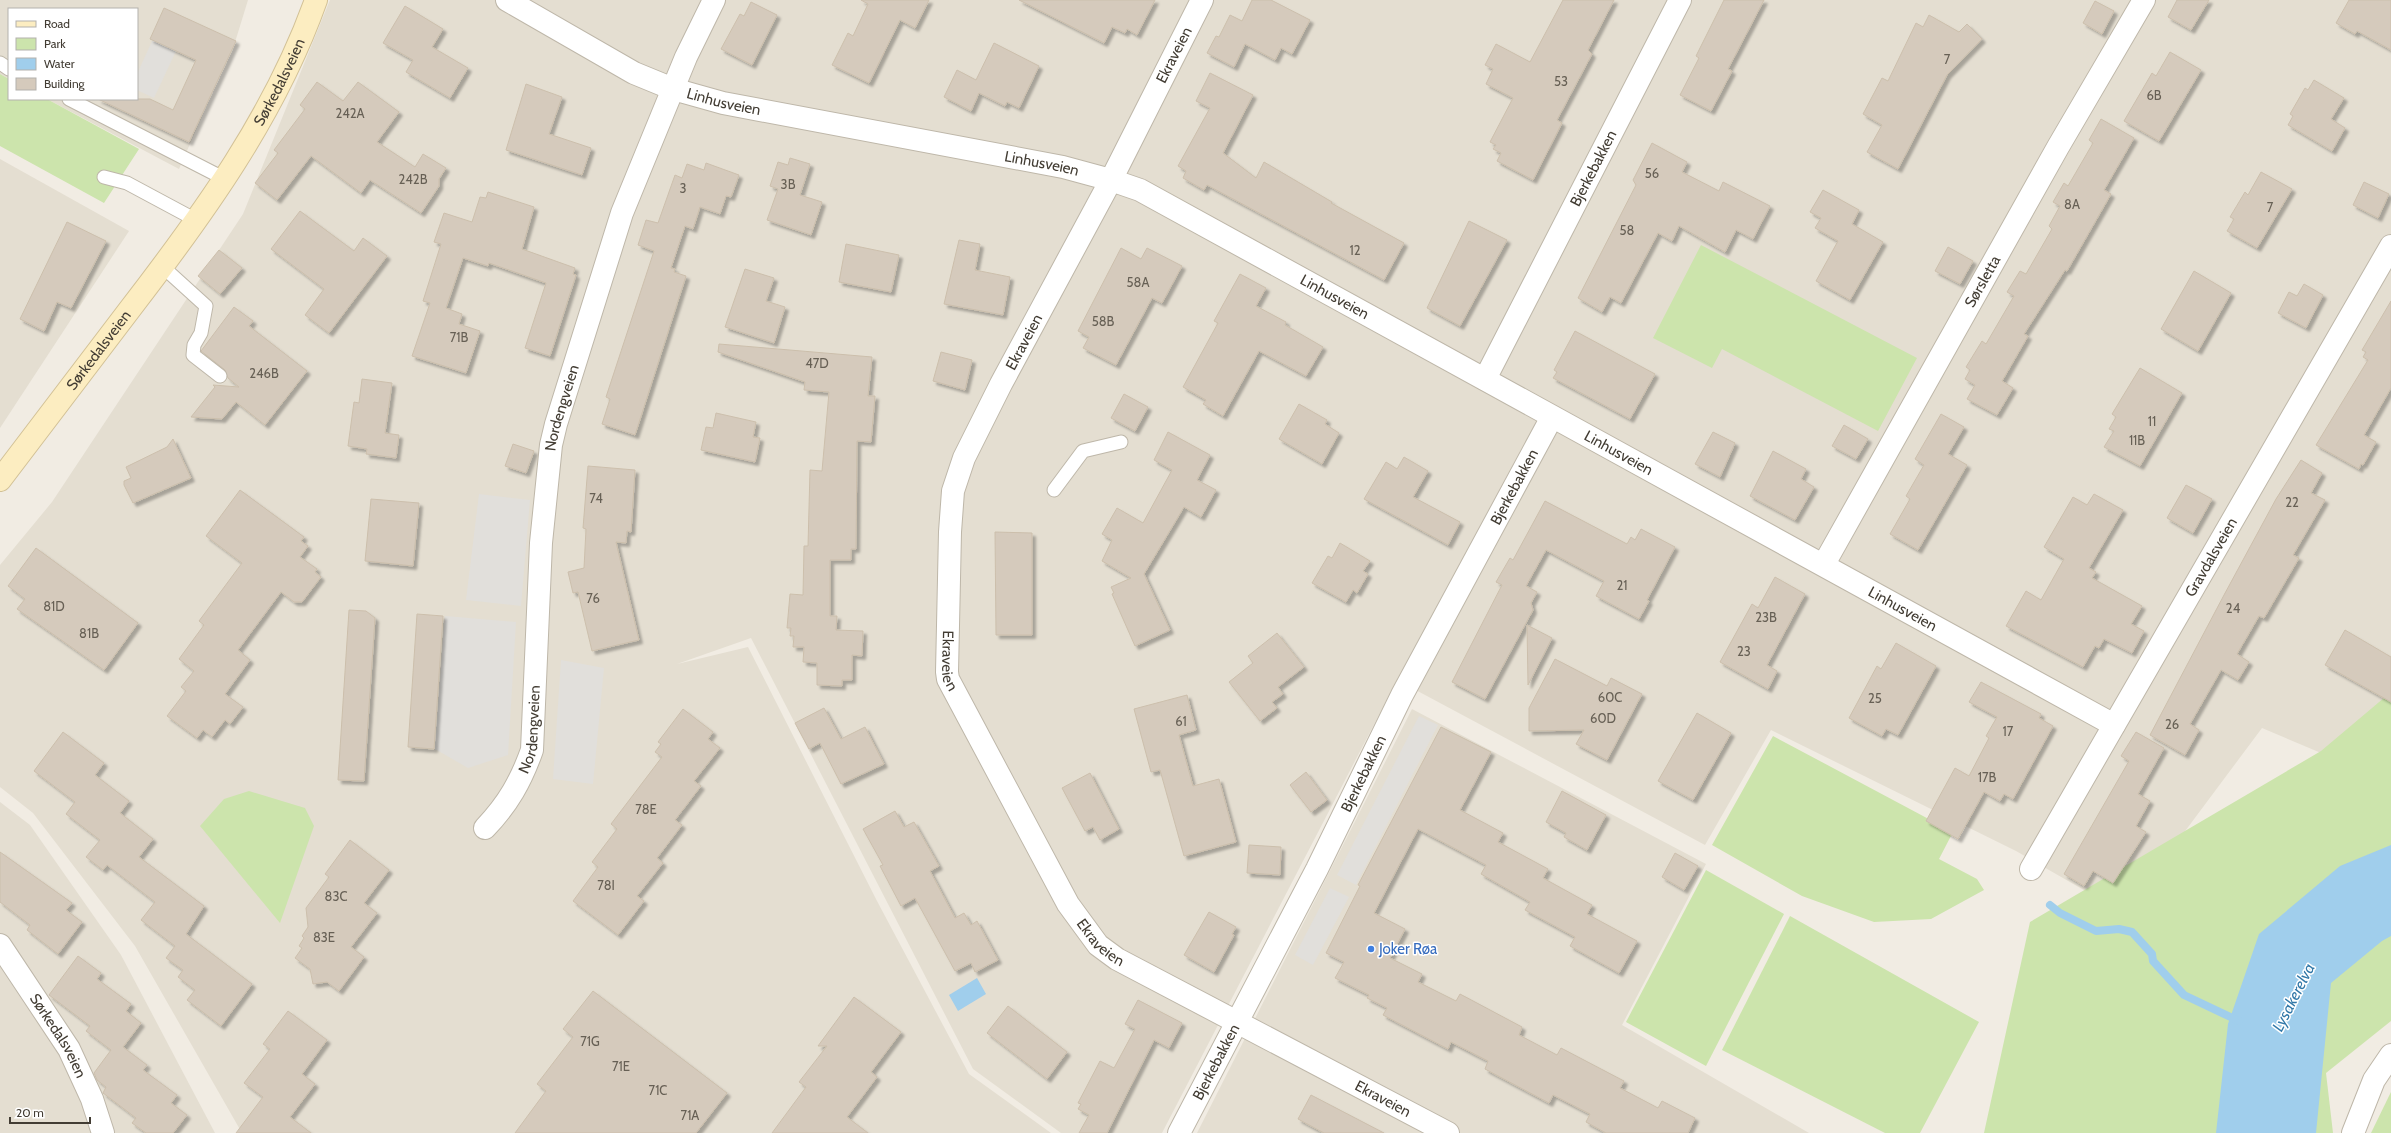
<svg xmlns="http://www.w3.org/2000/svg" width="2391" height="1133" font-family="Cabin,sans-serif">
<defs>
<filter id="shadow"><feDropShadow dx="3.5" dy="3.5" stdDeviation="1" flood-color="#0004"/></filter>
</defs>
<rect width="100%" height="100%" fill="#f1ece3"/>
<!-- residential -->
<g fill="#e4ded1">
<polygon points="0,0 248,0 236,39 179,169 47,99 137,99 137,9 9,9 9,79 0,74"/>
<polygon points="330,0 2391,0 2391,721 2352,766 2262,728 2124,913 2016,851 1771,730 1705,845 1397,680 1162,1133 1061,1133 973,1069 751,638 677,664 748,647 877,901 969,1074 1051,1133 242,1133 135,946 33,813 0,787 0,565 52,502 243,214"/>
<polygon points="0,159 129,231 0,428"/>
<polygon points="1412,709 1706,864 1622,1025 1809,1133 1197,1133"/>
<polygon points="0,802 30,825 121,955 215,1133 0,1133"/>
</g>
<!-- green -->
<g fill="#cce4ac">
<polygon points="0,74 9,79 9,99 47,99 139,149 104,203 0,146"/>
<polygon points="1701,245 1917,358 1878,431 1722,349 1712,368 1653,338"/>
<polygon points="2391,692 2391,1021 2326,1073 2333,1133 1984,1133 2030,922 2321,751"/>
<polygon points="1773,736 1953,832 1939,859 1977,879 1984,890 1931,919 1874,922 1802,896 1712,845"/>
<polygon points="249,791 305,808 314,826 280,923 200,826 224,799"/>
<polygon points="1706,870 1784,914 1706,1066 1626,1022"/>
<polygon points="1790,916 1979,1022 1920,1133 1885,1133 1722,1050"/>
<polygon points="2391,1092 2391,1133 2371,1133 2389,1096"/>
</g>
<!-- parking -->
<g fill="#e1dfdb">
<polygon points="153,39 177,49 154,98 137,90 137,74"/>
<polygon points="479,494 530,500 521,606 466,600"/>
<polygon points="445,616 516,622 508,755 468,768 435,749"/>
<polygon points="561,660 604,668 593,784 553,779"/>
<polygon points="1419,716 1438,725 1356,885 1337,875"/>
<polygon points="1330,888 1349,897 1313,965 1295,955"/>
</g>
<!-- water -->
<g fill="#a0ceec">
<polygon points="2391,845 2391,936 2382,941 2331,983 2316,1133 2216,1133 2228,1024 2259,934 2340,866"/>
<polygon points="977,978 986,994 958,1011 949,995"/>
</g>
<g fill="none" stroke-linecap="round" stroke-linejoin="round">
<!-- stream -->
<polyline stroke="#a0ceec" stroke-width="8" points="2050,905 2060,913 2096,931 2119,929 2132,932 2152,954 2153,961 2184,995 2239,1021"/>
</g>
<!-- building -->
<g fill="#d5cabc" stroke="#ccbfac" filter="url(#shadow)">
<polygon points="861,0 929,0 915,28 900,20 869,83 832,65 848,33 853,36 868,4"/>
<polygon points="1019,0 1155,0 1137,35 1127,29 1125,33 1112,27 1104,43"/>
<polygon points="1252,0 1271,0 1310,20 1292,54 1281,48 1275,60 1245,44 1234,67 1207,53 1216,36 1219,37 1230,15 1242,21"/>
<polygon points="1563,0 1614,0 1588,50 1592,54 1557,120 1562,123 1533,180 1497,161 1501,153 1493,149 1496,145 1490,142 1513,98 1486,84 1493,69 1485,65 1496,44 1530,62"/>
<polygon points="1724,0 1764,0 1728,69 1732,71 1711,111 1680,95 1699,58 1696,56"/>
<polygon points="2177,0 2209,0 2191,30 2168,17"/>
<polygon points="2349,0 2391,0 2391,50 2357,31 2355,34 2336,23"/>
<polygon points="2095,1 2114,11 2102,34 2083,23"/>
<polygon points="751,2 777,15 752,65 721,49 740,14 744,16"/>
<polygon points="405,6 443,29 432,47 468,68 450,98 406,72 413,60 383,43"/>
<polygon points="164,8 236,41 189,142 98,99 150,99 173,110 196,60 150,39"/>
<polygon points="1929,15 1959,32 1967,24 1982,39 1947,75 1898,169 1867,152 1882,125 1863,114 1882,78 1888,81 1916,23 1923,27"/>
<polygon points="994,43 1039,66 1019,108 1007,102 1005,106 979,93 971,111 944,97 957,70 976,80"/>
<polygon points="2170,52 2201,70 2159,141 2124,121 2152,73 2156,76"/>
<polygon points="1210,73 1253,95 1223,153 1256,178 1264,162 1332,202 1331,203 1404,243 1384,280 1207,185 1204,190 1183,178 1186,171 1178,166 1210,108 1196,101"/>
<polygon points="2314,80 2344,98 2331,119 2345,128 2332,151 2288,125 2293,116 2290,114 2305,88 2308,90"/>
<polygon points="317,82 343,101 358,82 399,112 377,142 415,167 423,154 446,168 439,179 439,186 421,213 370,180 361,193 311,156 277,200 255,183 278,153 274,150 305,109 300,105"/>
<polygon points="526,84 562,97 549,134 591,148 582,175 506,150"/>
<polygon points="2101,119 2134,138 2104,190 2111,194 2067,271 2065,270 2024,334 2028,336 2002,381 2013,388 1997,415 1967,399 1975,385 1965,379 1970,370 1966,367 1982,341 1986,344 2014,296 2007,292 2020,271 2026,274 2052,229 2049,226 2060,206 2053,202 2064,183 2068,186 2093,143 2089,140"/>
<polygon points="1652,143 1687,162 1682,172 1719,191 1723,182 1770,206 1753,239 1736,230 1725,252 1679,226 1672,241 1658,233 1621,303 1610,297 1602,312 1578,298 1636,185 1633,180"/>
<polygon points="790,158 810,164 800,195 822,202 811,235 767,220 778,189 770,186 778,162 788,165"/>
<polygon points="706,163 739,175 731,197 726,196 720,214 700,207 693,229 685,226 671,268 675,269 674,272 686,276 635,435 602,424 610,399 606,397 654,251 638,245 646,220 658,223 675,175 682,178 687,164 704,170"/>
<polygon points="2261,172 2292,189 2257,248 2227,231 2234,219 2230,217 2245,192 2248,195"/>
<polygon points="2364,182 2389,194 2378,218 2353,205"/>
<polygon points="1823,190 1859,210 1852,224 1883,242 1850,300 1816,281 1838,241 1815,228 1821,218 1810,212"/>
<polygon points="488,192 534,207 522,249 575,268 573,274 576,275 550,356 525,348 546,283 489,263 488,266 463,258 446,308 462,314 459,324 480,331 466,373 412,356 430,303 423,301 441,244 434,242 444,213 472,222 480,197 486,198"/>
<polygon points="300,211 354,251 363,238 387,256 329,333 305,315 324,289 271,249"/>
<polygon points="1469,221 1507,240 1460,326 1427,308"/>
<polygon points="67,222 106,241 71,308 57,302 44,331 20,319"/>
<polygon points="959,240 980,244 975,270 1010,277 1003,315 944,304"/>
<polygon points="846,244 899,255 891,292 839,282"/>
<polygon points="1948,247 1973,261 1960,284 1935,271"/>
<polygon points="1121,248 1141,259 1147,248 1182,266 1162,303 1152,298 1116,365 1083,348 1089,337 1078,331"/>
<polygon points="219,250 242,268 220,294 198,276"/>
<polygon points="745,269 774,278 766,301 785,307 774,343 725,327"/>
<polygon points="2194,271 2231,293 2198,351 2161,329"/>
<polygon points="1240,274 1266,288 1256,306 1286,322 1285,325 1323,347 1306,376 1259,351 1223,416 1203,404 1206,400 1183,387 1218,323 1214,321"/>
<polygon points="2304,284 2323,295 2306,328 2278,313 2289,292 2297,296"/>
<polygon points="2391,301 2391,388 2364,435 2376,442 2363,465 2361,464 2359,469 2316,445 2368,360 2363,357 2366,352 2362,350"/>
<polygon points="234,307 253,321 249,326 307,371 265,425 236,402 222,419 191,417 215,387 213,385 239,387 228,378 225,370 201,351"/>
<polygon points="1575,331 1655,374 1630,419 1553,378 1557,372 1554,370"/>
<polygon points="719,344 872,357 868,396 875,396 871,442 857,441 856,549 851,549 851,560 830,560 830,616 837,616 836,630 863,631 862,656 852,655 852,680 842,680 842,686 817,685 817,663 803,662 804,647 793,647 794,636 790,636 791,628 787,628 790,594 803,595 804,546 808,546 810,470 822,471 829,392 804,390 805,382 718,352"/>
<polygon points="941,352 972,360 965,390 933,381"/>
<polygon points="2140,368 2182,393 2140,466 2104,447 2114,431 2109,429 2116,417 2112,414"/>
<polygon points="362,379 392,383 385,433 399,435 396,458 366,454 367,449 348,446 354,402 359,403"/>
<polygon points="1124,394 1148,407 1135,431 1111,418"/>
<polygon points="1299,404 1327,420 1325,424 1339,433 1322,464 1279,439"/>
<polygon points="716,413 756,422 753,437 760,438 755,462 701,450 706,427 713,428"/>
<polygon points="1941,414 1964,427 1948,454 1967,465 1918,550 1890,534 1910,499 1906,496 1924,465 1915,459"/>
<polygon points="1844,425 1868,439 1856,459 1832,446"/>
<polygon points="1168,432 1210,455 1197,480 1216,490 1201,517 1184,507 1144,574 1170,630 1135,646 1112,594 1114,593 1111,587 1131,578 1102,561 1112,540 1102,534 1117,508 1143,523 1172,470 1154,460"/>
<polygon points="1713,432 1735,443 1720,477 1695,464"/>
<polygon points="173,439 191,478 133,503 124,485 124,481 131,478 126,467 167,447"/>
<polygon points="513,444 534,451 526,473 505,466"/>
<polygon points="1773,451 1806,469 1801,479 1814,487 1795,520 1750,496"/>
<polygon points="1404,457 1428,471 1413,497 1460,522 1448,545 1364,499 1386,462 1397,469"/>
<polygon points="2301,460 2322,473 2311,493 2325,500 2293,555 2299,558 2264,618 2259,616 2237,654 2249,662 2238,680 2221,670 2190,724 2199,730 2185,755 2150,735 2224,595 2276,499"/>
<polygon points="588,466 635,470 631,532 627,531 626,543 616,542 639,640 592,651 578,592 573,593 568,572 584,568 586,529 583,528"/>
<polygon points="2186,485 2212,499 2193,533 2167,518"/>
<polygon points="240,490 304,537 301,541 308,546 300,557 317,569 315,572 321,577 302,602 294,602 281,592 238,650 250,660 225,694 243,707 230,724 225,720 212,737 203,730 197,738 167,716 186,691 181,687 194,671 179,659 204,625 199,621 242,563 206,536"/>
<polygon points="2094,494 2123,510 2089,568 2096,572 2092,578 2142,606 2131,624 2144,631 2132,653 2104,639 2099,648 2095,646 2083,667 2006,626 2026,591 2041,600 2064,559 2044,547 2073,497 2087,505"/>
<polygon points="371,499 419,503 413,566 365,561"/>
<polygon points="1545,501 1627,544 1631,537 1635,540 1641,529 1675,547 1647,600 1649,601 1639,619 1596,596 1604,581 1546,550 1526,586 1537,592 1531,603 1533,610 1485,699 1452,682 1502,585 1496,582 1510,558 1513,560"/>
<polygon points="995,532 1032,533 1032,635 996,635"/>
<polygon points="1340,543 1370,561 1363,571 1368,574 1357,593 1353,590 1346,602 1312,583 1328,556 1332,558"/>
<polygon points="36,548 138,623 104,670 17,609 25,599 8,586"/>
<polygon points="1775,577 1805,594 1767,665 1777,671 1768,689 1720,662 1752,604 1758,608"/>
<polygon points="349,610 366,611 375,618 364,781 338,780"/>
<polygon points="417,614 443,616 434,749 408,747"/>
<polygon points="1527,625 1552,638 1528,685"/>
<polygon points="2345,630 2391,657 2391,702 2325,665"/>
<polygon points="1277,633 1304,667 1278,687 1283,694 1272,702 1277,708 1260,721 1229,682 1253,663 1248,656"/>
<polygon points="1896,643 1936,666 1898,735 1886,729 1882,736 1849,718 1877,666 1881,669"/>
<polygon points="1555,659 1607,686 1611,678 1642,694 1607,760 1576,744 1584,730 1529,731 1529,708"/>
<polygon points="1981,682 2041,714 2039,718 2053,726 2013,799 2004,794 2000,801 1984,792 1958,839 1926,821 1955,768 1969,776 1989,738 1986,736 1997,717 1969,702"/>
<polygon points="1187,695 1196,730 1179,735 1193,786 1219,779 1236,842 1184,856 1160,770 1151,772 1134,709"/>
<polygon points="824,708 841,739 865,727 884,764 841,784 820,743 809,749 795,723"/>
<polygon points="683,709 713,732 708,739 720,748 694,781 701,786 675,820 682,825 657,858 663,863 637,896 644,901 618,935 573,901 598,867 592,862 617,829 611,824 662,757 655,752 661,744 658,742"/>
<polygon points="1697,713 1731,733 1693,800 1658,781"/>
<polygon points="1441,727 1491,752 1460,810 1503,833 1498,842 1548,869 1543,878 1592,905 1587,914 1637,941 1619,973 1570,946 1575,937 1525,910 1530,902 1481,874 1486,865 1418,829 1374,913 1405,929 1390,958 1422,974 1418,982 1456,1001 1460,994 1522,1027 1519,1035 1557,1055 1561,1048 1624,1081 1620,1088 1658,1108 1662,1101 1695,1118 1688,1133 1606,1133 1586,1122 1590,1114 1553,1095 1549,1103 1485,1069 1488,1061 1451,1042 1448,1049 1383,1015 1387,1008 1367,998 1369,995 1335,978 1344,962 1326,953 1360,886 1358,885"/>
<polygon points="63,732 104,763 95,775 129,801 120,813 153,839 139,857 204,906 186,934 252,984 221,1026 187,1000 195,990 178,977 183,970 166,958 175,946 141,920 155,902 107,865 103,870 86,857 100,840 66,814 75,802 34,771"/>
<polygon points="2136,732 2164,748 2138,794 2150,801 2136,826 2146,832 2113,883 2093,871 2084,886 2064,874 2129,761 2121,756"/>
<polygon points="1306,772 1327,800 1311,812 1290,785"/>
<polygon points="1090,773 1119,829 1100,840 1093,827 1085,831 1062,788"/>
<polygon points="1562,791 1606,815 1587,850 1564,837 1566,833 1546,822"/>
<polygon points="895,811 904,827 914,822 939,866 930,871 955,918 964,913 971,925 977,921 998,960 975,972 971,963 955,971 915,898 901,906 880,866 883,865 863,829"/>
<polygon points="350,840 389,870 364,903 377,913 351,947 364,957 339,991 327,982 313,984 310,969 295,958 302,948 299,946 304,938 302,936 308,927 306,908 329,877 325,874"/>
<polygon points="1249,845 1281,847 1280,875 1247,873"/>
<polygon points="0,852 72,903 66,910 82,922 58,954 27,930 30,925 0,902"/>
<polygon points="1675,853 1698,866 1684,890 1662,877"/>
<polygon points="1209,912 1236,927 1232,934 1234,935 1214,972 1184,955"/>
<polygon points="78,956 101,973 97,979 131,1004 126,1011 141,1023 123,1047 147,1065 143,1070 177,1095 171,1103 187,1115 173,1133 146,1133 132,1123 136,1118 103,1093 106,1087 97,1080 94,1073 111,1050 86,1031 90,1026 49,995"/>
<polygon points="593,991 727,1093 696,1133 515,1133 546,1091 537,1084 573,1037 563,1029"/>
<polygon points="854,997 901,1032 871,1072 877,1077 847,1117 868,1133 772,1133 806,1087 799,1082 827,1046 818,1046"/>
<polygon points="1138,1000 1182,1023 1169,1048 1154,1040 1107,1133 1079,1133 1089,1115 1078,1109 1081,1104 1078,1103 1100,1061 1114,1068 1135,1029 1125,1024"/>
<polygon points="1008,1006 1067,1052 1047,1079 987,1033"/>
<polygon points="288,1011 327,1040 302,1074 315,1084 290,1117 311,1133 236,1133 263,1097 244,1083 270,1049 263,1044"/>
<polygon points="1311,1095 1384,1133 1324,1133 1298,1119"/>
</g>
<g fill="none" stroke-linecap="round" stroke-linejoin="round">
<defs>
<g id="service">
<polyline points="0,63 9,69"/>
<polyline points="69,99 225,179"/>
<polyline points="104,177 127,183 196,220"/>
<polyline points="163,267 206,306 201,333 194,345 193,355 220,376"/>
<polyline points="1054,490 1083,451 1121,442"/>
</g>
<g id="minor">
<path id="s1" d="M 507,0 L 634,73 L 673,89 L 723,103 L 1063,167 L 1111,180 L 1140,190 L 2114,725"/>
<path id="s2" d="M 1202,0 L 1111,180 L 1001,384 L 964,458 L 953,491 L 950,532 L 947,672 L 948,679 L 1068,904 L 1098,945 L 1117,959 L 1448,1133"/>
<path id="s3" d="M 1485,379 L 1680,0"/>
<path id="s4" d="M 1824,564 L 2058,147 L 2144,0"/>
<path id="s5" d="M 485,828 C 508,804 521,781 532,750 L 541,543 L 551,445 L 556,424 L 622,213 L 686,57 L 714,0"/>
<path id="s6" d="M 2031,869 L 2391,246"/>
<path id="s7" d="M 0,945 L 69,1049 L 92,1099 L 103,1133"/>
<path id="s8" d="M 1179,1133 L 1317,869 L 1402,695 L 1552,417"/>
<polyline points="2353,1133 2374,1080 2391,1055"/>
</g>
<g id="secondary">
<path id="s9" d="M 0,480 C 43,423 87,366 130,309 C 204,213 275,115 316,0"/>
</g>
</defs>
<!-- service casing -->
<use href="#service" stroke="#beb7a9" stroke-width="15"/>
<!-- minor casing -->
<use href="#minor" stroke="#beb7a9" stroke-width="24"/>
<!-- secondary casing -->
<use href="#secondary" stroke="#d2c196" stroke-width="24"/>
<!-- service -->
<use href="#service" stroke="#fff" stroke-width="13"/>
<!-- minor -->
<use href="#minor" stroke="#fff" stroke-width="22"/>
<!-- secondary -->
<use href="#secondary" stroke="#fcedc1" stroke-width="22"/>
</g>
<!-- markers -->
<circle fill="#3f7fe0" stroke="#fff" stroke-width="1.5" cx="1371" cy="949" r="4"/>
<g text-anchor="middle" stroke-width="3" stroke-linejoin="round" paint-order="stroke">
<!-- number labels -->
<g font-size="13" fill="#676055">
<text x="1947" y="64">7</text>
<text x="1561" y="86">53</text>
<text x="2154" y="100">6B</text>
<text x="350" y="118">242A</text>
<text x="1652" y="178">56</text>
<text x="413" y="184">242B</text>
<text x="788" y="189">3B</text>
<text x="683" y="193">3</text>
<text x="2072" y="209">8A</text>
<text x="2270" y="212">7</text>
<text x="1627" y="235">58</text>
<text x="1355" y="255">12</text>
<text x="1138" y="287">58A</text>
<text x="1103" y="326">58B</text>
<text x="459" y="342">71B</text>
<text x="817" y="368">47D</text>
<text x="264" y="378">246B</text>
<text x="2152" y="426">11</text>
<text x="2137" y="445">11B</text>
<text x="596" y="503">74</text>
<text x="2292" y="507">22</text>
<text x="1622" y="590">21</text>
<text x="593" y="603">76</text>
<text x="54" y="611">81D</text>
<text x="2233" y="613">24</text>
<text x="1766" y="622">23B</text>
<text x="89" y="638">81B</text>
<text x="1744" y="656">23</text>
<text x="1610" y="702">60C</text>
<text x="1875" y="703">25</text>
<text x="1603" y="723">60D</text>
<text x="1181" y="726">61</text>
<text x="2172" y="729">26</text>
<text x="2008" y="736">17</text>
<text x="1987" y="782">17B</text>
<text x="646" y="814">78E</text>
<text x="606" y="890">78I</text>
<text x="336" y="901">83C</text>
<text x="324" y="942">83E</text>
<text x="590" y="1046">71G</text>
<text x="621" y="1071">71E</text>
<text x="658" y="1095">71C</text>
<text x="690" y="1120">71A</text>
</g>
<!-- street labels -->
<g font-size="15" fill="#423c33" stroke="#fff">
<text transform="translate(1174 55) rotate(-63)" y="5">Ekraveien</text>
<text dy="5" stroke="none"><textPath href="#s9" startOffset="487">Sørkedalsveien</textPath></text>
<text dy="5" stroke="none"><textPath href="#s1" startOffset="241">Linhusveien</textPath></text>
<text dy="5" stroke="none"><textPath href="#s1" startOffset="565">Linhusveien</textPath></text>
<text dy="5" stroke="none"><textPath href="#s3" startOffset="237">Bjerkebakken</textPath></text>
<text dy="5" stroke="none"><textPath href="#s4" startOffset="324">Sørsletta</textPath></text>
<text dy="5" stroke="none"><textPath href="#s1" startOffset="889">Linhusveien</textPath></text>
<text transform="translate(1024 342) rotate(-62)" y="5">Ekraveien</text>
<text dy="5" stroke="none"><textPath href="#s9" startOffset="163">Sørkedalsveien</textPath></text>
<text dy="5" stroke="none"><textPath href="#s5" startOffset="436">Nordengveien</textPath></text>
<text dy="5" stroke="none"><textPath href="#s1" startOffset="1213">Linhusveien</textPath></text>
<text dy="5" stroke="none"><textPath href="#s8" startOffset="728">Bjerkebakken</textPath></text>
<text dy="5" stroke="none"><textPath href="#s6" startOffset="360">Gravdalsveien</textPath></text>
<text dy="5" stroke="none"><textPath href="#s1" startOffset="1537">Linhusveien</textPath></text>
<text dy="5" stroke="none"><textPath href="#s2" startOffset="721">Ekraveien</textPath></text>
<text dy="5" stroke="none"><textPath href="#s5" startOffset="112">Nordengveien</textPath></text>
<text dy="5" stroke="none"><textPath href="#s8" startOffset="404">Bjerkebakken</textPath></text>
<text dy="5" stroke="none"><textPath href="#s2" startOffset="1045">Ekraveien</textPath></text>
<text dy="5" stroke="none"><textPath href="#s7" startOffset="108">Sørkedalsveien</textPath></text>
<text dy="5" stroke="none"><textPath href="#s8" startOffset="80">Bjerkebakken</textPath></text>
<text dy="5" stroke="none"><textPath href="#s2" startOffset="1369">Ekraveien</textPath></text>
</g>
<!-- shop labels -->
<g font-size="15" fill="#366cbe" stroke="#fff" text-anchor="start">
<text x="1379" y="954">Joker Røa</text>
</g>
<!-- water labels -->
<g font-size="16" font-style="italic" fill="#3278a8" stroke="#fff">
<text transform="translate(2293 997) rotate(-63)" y="6">Lysakerelva</text>
</g>
</g>
<!-- legend -->
<rect x="8" y="8" width="130" height="92" fill="#ffffff" stroke="#b3b1ad"/>
<rect x="16" y="21" width="20" height="6" fill="#fcedc1" stroke="#b3b1ad"/>
<text x="44" y="28" font-size="12" fill="#423c33">Road</text>
<rect x="16" y="38" width="20" height="12" fill="#cce4ac" stroke="#b3b1ad"/>
<text x="44" y="48" font-size="12" fill="#423c33">Park</text>
<rect x="16" y="58" width="20" height="12" fill="#a0ceec" stroke="#b3b1ad"/>
<text x="44" y="68" font-size="12" fill="#423c33">Water</text>
<rect x="16" y="78" width="20" height="12" fill="#d5cabc" stroke="#b3b1ad"/>
<text x="44" y="88" font-size="12" fill="#423c33">Building</text>
<!-- scale -->
<path d="M10 1117v6h80v-6" fill="none" stroke="#423c33" stroke-width="2"/>
<text x="16" y="1117" font-size="12" fill="#423c33" stroke="#ffffff" stroke-width="3" paint-order="stroke">20 m</text>
</svg>
